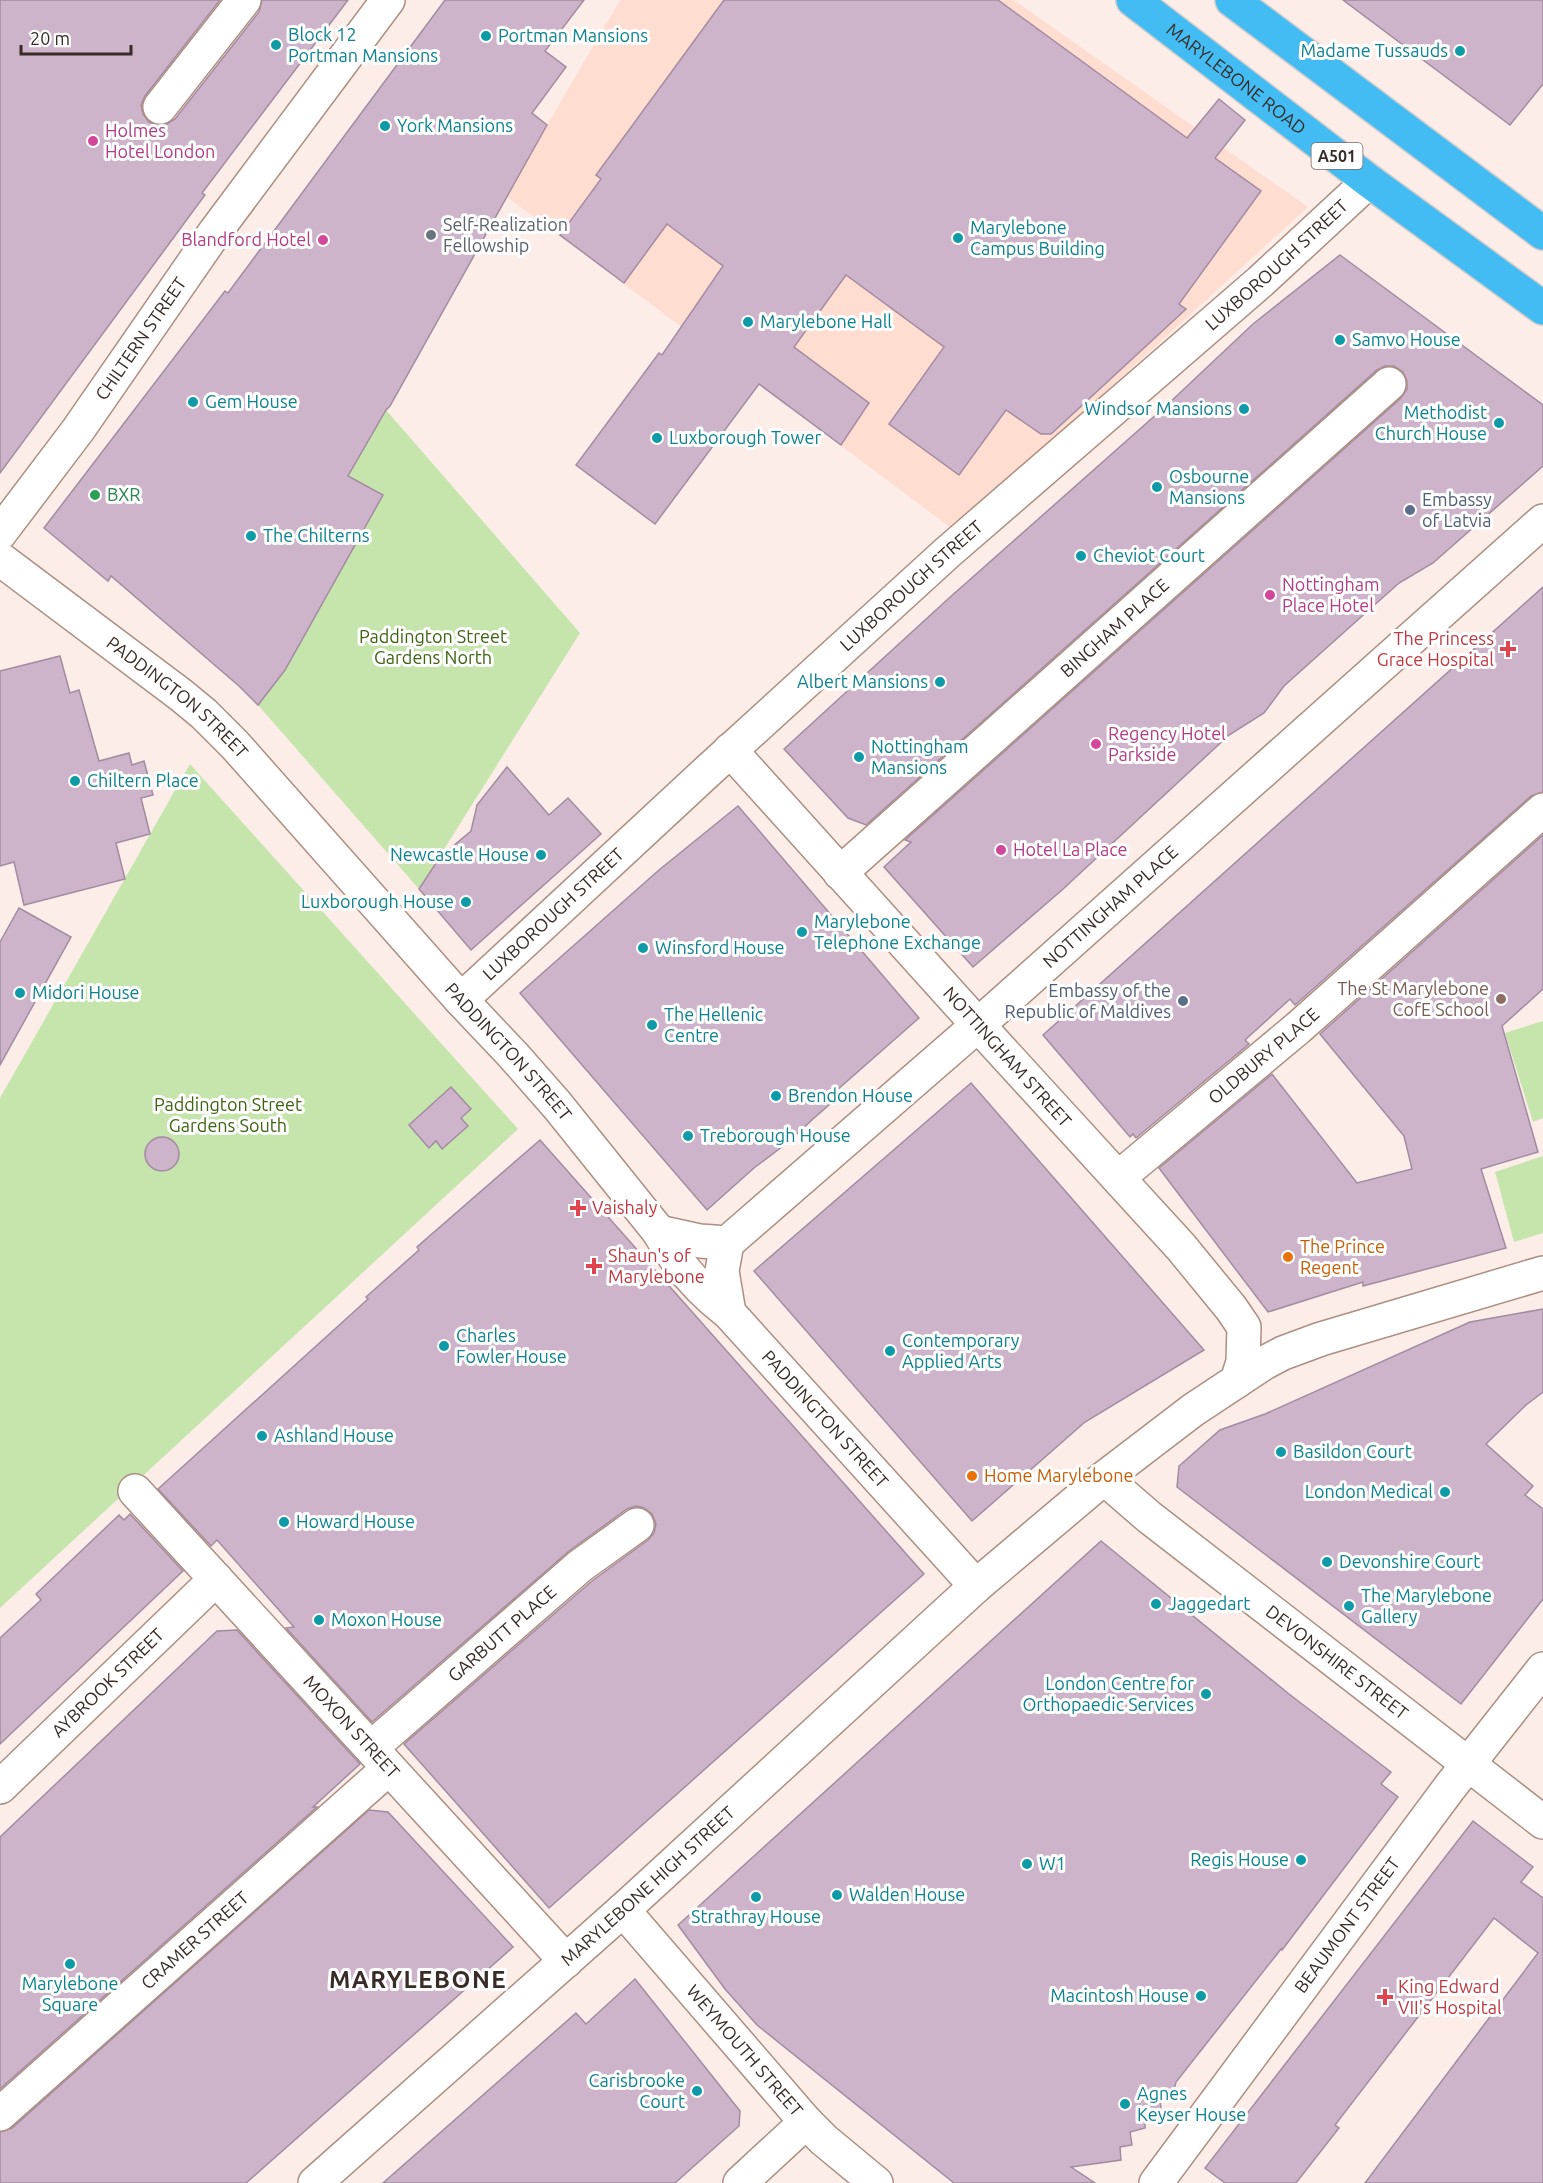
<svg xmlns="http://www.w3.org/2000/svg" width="1543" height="2183" font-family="Ubuntu,sans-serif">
<rect width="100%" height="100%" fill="#fcede8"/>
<!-- built -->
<polygon fill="#ffddd0" points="620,0 1014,0 1308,207 954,530 506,196"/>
<!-- green -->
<g fill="#c5e5ad">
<polygon points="386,410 580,633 419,889 258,705 285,670 383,495 348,476"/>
<polygon points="190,764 518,1129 0,1608 0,1098"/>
<polygon points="1543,1021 1543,1118 1533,1122 1505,1033"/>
<polygon points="1543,1156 1543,1233 1514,1242 1495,1172"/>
</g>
<!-- building -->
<g fill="#cdb4cb" stroke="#a38ba1" stroke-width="1.5">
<polygon points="0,0 220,0 145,96 141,105 143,114 149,122 158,126 167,124 175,119 259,12 262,0 348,0 202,193 205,195 0,473"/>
<polygon points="445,0 584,0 545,51 566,67 532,113 547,125 390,406 386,410 348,476 383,495 285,670 258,705 239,686 111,576 108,581 44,528 225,291 228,293"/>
<polygon points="724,0 998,0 1187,138 1219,99 1245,120 1215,158 1261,191 1179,304 1186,309 1051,434 1041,434 1006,410 959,475 889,424 944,347 846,275 794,347 869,403 841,445 759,384 655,524 576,465 659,353 662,355 723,266 667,224 624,283 560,235 601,179 596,175"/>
<polygon points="1343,0 1543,0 1543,84 1510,125"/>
<polygon points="1340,255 1543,405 1543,466 1433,563 1399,583 1284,686 1264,713 1229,735 1062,890 973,967 884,867 911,842 905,840 1401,398 1407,389 1407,381 1403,372 1394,366 1385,366 1377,370 866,825 848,818 784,749 948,599 1167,405 1253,324"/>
<polygon points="1543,587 1543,792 1531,796 1295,1005 1290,999 1245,1040 1249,1044 1136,1138 1133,1134 1130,1137 1043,1035"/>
<polygon points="60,656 70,693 79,690 99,761 129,753 132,765 144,761 153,795 141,798 150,834 116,843 125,879 24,905 14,862 0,866 0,671"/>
<polygon points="507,767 549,815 568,798 601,834 471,950 419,889 440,857 471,831 477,805"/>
<polygon points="738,806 919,1018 828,1098 830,1104 813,1119 787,1143 754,1168 707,1210 520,993 659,870"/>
<polygon points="1543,835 1543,989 1502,1026 1538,1152 1481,1169 1506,1248 1363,1286 1363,1282 1268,1312 1159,1168 1272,1074 1357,1183 1412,1169 1404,1136 1320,1034"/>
<polygon points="19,908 71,937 0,1065 0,942"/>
<polygon points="971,1083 1204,1350 1085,1422 972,1521 754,1271"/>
<polygon points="451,1087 471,1109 461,1118 468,1126 442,1149 436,1141 429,1148 409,1125"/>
<circle cx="162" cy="1154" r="17"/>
<polygon points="540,1140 924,1574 549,1908 404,1744 592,1581 648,1540 654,1533 656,1524 652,1514 644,1508 636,1506 627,1509 569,1551 372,1722 286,1628 294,1627 217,1540 211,1546 158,1489 368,1299 366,1297 419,1250 417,1247"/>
<polygon points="1543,1309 1543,1392 1526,1405 1486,1444 1533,1486 1525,1495 1543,1509 1543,1599 1461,1704 1177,1487 1179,1466 1220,1430 1265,1414 1470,1322"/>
<polygon points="130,1514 183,1571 0,1744 0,1638 41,1600 36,1594 119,1515 124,1520"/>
<polygon points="1101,1541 1289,1694 1391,1772 1381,1784 1398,1797 1282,1950 1281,1949 1176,2082 1173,2093 1160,2097 1161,2110 1145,2114 1145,2128 1130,2132 1132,2145 1120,2147 1121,2160 1071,2167 1095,2183 954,2183 757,2025 725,1989 678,1925"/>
<polygon points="237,1630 360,1764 313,1807 317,1807 0,2089 0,1837 217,1631"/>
<polygon points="369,1810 388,1812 513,1947 246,2183 0,2183 0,2132 12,2128"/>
<polygon points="1473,1821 1533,1867 1521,1882 1543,1898 1543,2183 1365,2183 1538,1953 1494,1918 1335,2125 1339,2128 1296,2183 1225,2183 1205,2168"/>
<polygon points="635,1979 740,2111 739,2126 675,2183 383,2183 576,2013 586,2024"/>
</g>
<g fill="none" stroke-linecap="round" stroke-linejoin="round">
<defs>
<g id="street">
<polyline points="160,107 244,0"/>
<path id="s1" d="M 0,533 L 78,430 L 215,232 L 388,0"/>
<path id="s2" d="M 730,750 L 978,1025 L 1543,521"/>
<path id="s3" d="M 840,873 L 1389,384"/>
<path id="s4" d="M 461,1000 L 710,769 L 948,552 L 1261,281 L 1369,181"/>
<path id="s5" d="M 1118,1178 L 1298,1028 L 1543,810"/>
<path id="s6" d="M 1104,1478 L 1149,1517 L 1543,1822"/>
<path id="s7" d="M 135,1491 L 566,1961"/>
<path id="s8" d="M 371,1748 L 580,1566 L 637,1525"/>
<path id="s9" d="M 0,1787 L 216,1579"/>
<path id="s10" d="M 0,2114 L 389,1768"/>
<polyline points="740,2183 806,2122"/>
<path id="s11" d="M 1156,2183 L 1450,1787 L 1543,1669"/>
</g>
<g id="secondary">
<path id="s12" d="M 0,559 L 181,695 L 204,714 L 235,745 L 461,1000 L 513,1055 L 557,1105 L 659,1232 C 677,1265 699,1290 729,1313 L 976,1586"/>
<polyline points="659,1232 700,1241 727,1243 978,1025 1181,1247 1231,1308 1244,1327 1243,1362 1237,1381"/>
<polyline points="727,1243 722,1271 729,1313"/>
<path id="s13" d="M 623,1910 L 806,2122 L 824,2140 L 876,2183"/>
<path id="s14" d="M 315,2183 L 623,1910 L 976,1586 L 1104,1478 L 1193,1410 L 1264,1363 L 1283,1353 L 1321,1339 L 1543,1273"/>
</g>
<g id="highway">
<path id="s15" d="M 1133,0 L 1369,181 L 1543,308"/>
<polyline points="1232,0 1543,233"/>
</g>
</defs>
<!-- street casing -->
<use href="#street" stroke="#ad8e81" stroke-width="36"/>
<!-- secondary casing -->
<use href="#secondary" stroke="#ad8e81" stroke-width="36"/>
<!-- highway casing -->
<use href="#highway" stroke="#cfcccb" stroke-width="36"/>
<!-- street -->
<use href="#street" stroke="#fff" stroke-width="33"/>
<!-- secondary -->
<use href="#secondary" stroke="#fff" stroke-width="33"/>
<!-- highway -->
<use href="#highway" stroke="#42bcf3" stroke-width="33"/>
</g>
<!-- markers -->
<g fill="#0f9aa8" stroke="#fff" stroke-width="2">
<circle cx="486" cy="36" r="6"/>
<circle cx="276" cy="45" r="6"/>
<circle cx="1460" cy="51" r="6"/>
<circle cx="385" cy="126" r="6"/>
<circle cx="958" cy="238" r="6"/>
<circle cx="748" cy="322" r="6"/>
<circle cx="1340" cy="340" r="6"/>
<circle cx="193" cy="402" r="6"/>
<circle cx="1244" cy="409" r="6"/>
<circle cx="1499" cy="423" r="6"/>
<circle cx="657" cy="438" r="6"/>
<circle cx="1157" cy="487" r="6"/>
<circle cx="251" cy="536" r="6"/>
<circle cx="1081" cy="556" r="6"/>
<circle cx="940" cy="682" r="6"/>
<circle cx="859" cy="757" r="6"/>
<circle cx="75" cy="781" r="6"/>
<circle cx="541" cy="855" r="6"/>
<circle cx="466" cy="902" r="6"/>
<circle cx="802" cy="932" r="6"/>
<circle cx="643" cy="948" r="6"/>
<circle cx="20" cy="993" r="6"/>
<circle cx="652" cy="1025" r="6"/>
<circle cx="776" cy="1096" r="6"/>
<circle cx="688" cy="1136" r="6"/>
<circle cx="444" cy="1346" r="6"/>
<circle cx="890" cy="1351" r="6"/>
<circle cx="262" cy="1436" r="6"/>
<circle cx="1281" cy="1452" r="6"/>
<circle cx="1445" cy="1492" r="6"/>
<circle cx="284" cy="1522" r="6"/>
<circle cx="1327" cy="1562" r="6"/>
<circle cx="1156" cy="1604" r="6"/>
<circle cx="1349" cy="1606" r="6"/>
<circle cx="319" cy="1620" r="6"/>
<circle cx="1206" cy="1694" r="6"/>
<circle cx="1301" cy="1860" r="6"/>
<circle cx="1027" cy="1864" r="6"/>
<circle cx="837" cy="1895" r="6"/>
<circle cx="756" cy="1897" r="6"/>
<circle cx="70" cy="1964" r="6"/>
<circle cx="1201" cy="1996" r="6"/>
<circle cx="697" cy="2091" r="6"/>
<circle cx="1125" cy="2104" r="6"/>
</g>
<g fill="#d1479c" stroke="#fff" stroke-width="2">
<circle cx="93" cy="141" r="6"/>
<circle cx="323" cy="240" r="6"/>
<circle cx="1270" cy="595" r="6"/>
<circle cx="1096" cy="744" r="6"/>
<circle cx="1001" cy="850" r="6"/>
</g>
<circle fill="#6b7280" stroke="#fff" stroke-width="2" cx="431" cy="235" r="6"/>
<circle fill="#2e9e5b" stroke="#fff" stroke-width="2" cx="95" cy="495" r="6"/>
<g fill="#5c6f8a" stroke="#fff" stroke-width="2">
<circle cx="1410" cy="510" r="6"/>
<circle cx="1183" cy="1001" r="6"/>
</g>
<g fill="#e0444e" stroke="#fff" stroke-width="2">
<path d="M1505 640h6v6h6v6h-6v6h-6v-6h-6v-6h6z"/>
<path d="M575 1199h6v6h6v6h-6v6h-6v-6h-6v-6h6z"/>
<path d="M591 1257h6v6h6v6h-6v6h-6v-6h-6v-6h6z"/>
<path d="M1382 1988h6v6h6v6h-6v6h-6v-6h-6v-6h6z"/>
</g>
<circle fill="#8d6e63" stroke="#fff" stroke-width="2" cx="1501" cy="999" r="6"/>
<g fill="#e8710a" stroke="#fff" stroke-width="2">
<circle cx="1288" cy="1257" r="6"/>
<circle cx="972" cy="1476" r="6"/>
</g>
<g text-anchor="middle" stroke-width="6" stroke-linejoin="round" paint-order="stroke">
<!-- shield labels -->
<rect fill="#fff" stroke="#746b68" stroke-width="1.5" x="1311.5" y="143" width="51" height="26" rx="4.5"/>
<g font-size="16" font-weight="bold" fill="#392c27">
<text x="1337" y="162">A501</text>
</g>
<!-- culture labels -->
<g font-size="18" fill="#0d838f" stroke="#fff" text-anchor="start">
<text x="288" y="41">Block 12<tspan x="288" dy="21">Portman Mansions</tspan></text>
<text x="498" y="42">Portman Mansions</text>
<text x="1448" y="57" text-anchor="end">Madame Tussauds</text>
<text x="397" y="132">York Mansions</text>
<text x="970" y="234">Marylebone<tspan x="970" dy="21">Campus Building</tspan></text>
<text x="760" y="328">Marylebone Hall</text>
<text x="1352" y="346">Samvo House</text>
<text x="205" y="408">Gem House</text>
<text x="1232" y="415" text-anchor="end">Windsor Mansions</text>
<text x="1487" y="419" text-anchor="end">Methodist<tspan x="1487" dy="21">Church House</tspan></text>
<text x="669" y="444">Luxborough Tower</text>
<text x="1169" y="483">Osbourne<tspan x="1169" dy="21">Mansions</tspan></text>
<text x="263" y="542">The Chilterns</text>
<text x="1093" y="562">Cheviot Court</text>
<text x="928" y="688" text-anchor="end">Albert Mansions</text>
<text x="871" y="753">Nottingham<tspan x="871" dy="21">Mansions</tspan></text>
<text x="87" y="787">Chiltern Place</text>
<text x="529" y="861" text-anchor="end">Newcastle House</text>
<text x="454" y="908" text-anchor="end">Luxborough House</text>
<text x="814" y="928">Marylebone<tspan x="814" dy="21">Telephone Exchange</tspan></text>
<text x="655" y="954">Winsford House</text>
<text x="32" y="999">Midori House</text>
<text x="664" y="1021">The Hellenic<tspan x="664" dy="21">Centre</tspan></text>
<text x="788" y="1102">Brendon House</text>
<text x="700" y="1142">Treborough House</text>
<text x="456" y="1342">Charles<tspan x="456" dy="21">Fowler House</tspan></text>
<text x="902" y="1347">Contemporary<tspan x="902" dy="21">Applied Arts</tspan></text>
<text x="274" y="1442">Ashland House</text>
<text x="1293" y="1458">Basildon Court</text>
<text x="1433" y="1498" text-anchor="end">London Medical</text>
<text x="296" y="1528">Howard House</text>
<text x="1339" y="1568">Devonshire Court</text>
<text x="1361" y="1602">The Marylebone<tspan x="1361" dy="21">Gallery</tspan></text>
<text x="1168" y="1610">Jaggedart</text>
<text x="331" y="1626">Moxon House</text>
<text x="1194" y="1690" text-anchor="end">London Centre for<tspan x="1194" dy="21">Orthopaedic Services</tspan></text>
<text x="1289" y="1866" text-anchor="end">Regis House</text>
<text x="1039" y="1870">W1</text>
<text x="849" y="1901">Walden House</text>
<text x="756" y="1923" text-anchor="middle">Strathray House</text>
<text x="70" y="1990" text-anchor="middle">Marylebone<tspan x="70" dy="21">Square</tspan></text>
<text x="1189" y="2002" text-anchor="end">Macintosh House</text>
<text x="685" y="2087" text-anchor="end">Carisbrooke<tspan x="685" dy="21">Court</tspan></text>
<text x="1137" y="2100">Agnes<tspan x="1137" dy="21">Keyser House</tspan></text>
</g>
<!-- street labels -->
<g font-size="18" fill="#392c27" stroke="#fff">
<text dy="6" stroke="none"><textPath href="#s15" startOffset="130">MARYLEBONE ROAD</textPath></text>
<text dy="6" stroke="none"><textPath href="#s4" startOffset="1098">LUXBOROUGH STREET</textPath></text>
<text dy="6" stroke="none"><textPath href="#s1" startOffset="240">CHILTERN STREET</textPath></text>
<text dy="6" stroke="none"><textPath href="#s4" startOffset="612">LUXBOROUGH STREET</textPath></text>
<text dy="6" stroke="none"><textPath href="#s3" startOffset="368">BINGHAM PLACE</textPath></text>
<text dy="6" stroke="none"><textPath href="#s12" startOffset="225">PADDINGTON STREET</textPath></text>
<text dy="6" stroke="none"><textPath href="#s2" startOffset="548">NOTTINGHAM PLACE</textPath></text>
<text dy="6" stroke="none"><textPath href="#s4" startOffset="126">LUXBOROUGH STREET</textPath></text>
<text dy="6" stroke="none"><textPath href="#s12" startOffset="711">PADDINGTON STREET</textPath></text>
<text dy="6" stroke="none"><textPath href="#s5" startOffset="190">OLDBURY PLACE</textPath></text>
<text transform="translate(1007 1057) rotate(48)" y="6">NOTTINGHAM STREET</text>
<text dy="6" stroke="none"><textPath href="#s12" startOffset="1197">PADDINGTON STREET</textPath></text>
<text dy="6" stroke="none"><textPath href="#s8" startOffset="174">GARBUTT PLACE</textPath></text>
<text dy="6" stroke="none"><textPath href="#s6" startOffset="297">DEVONSHIRE STREET</textPath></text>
<text dy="6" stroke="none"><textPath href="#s9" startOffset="150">AYBROOK STREET</textPath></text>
<text dy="6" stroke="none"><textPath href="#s7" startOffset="320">MOXON STREET</textPath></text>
<text dy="6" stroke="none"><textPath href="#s14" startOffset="446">MARYLEBONE HIGH STREET</textPath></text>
<text dy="6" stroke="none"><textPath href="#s11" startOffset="321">BEAUMONT STREET</textPath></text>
<text dy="6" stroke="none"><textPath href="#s10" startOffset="261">CRAMER STREET</textPath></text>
<text dy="6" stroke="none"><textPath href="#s13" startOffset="186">WEYMOUTH STREET</textPath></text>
</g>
<!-- hotel labels -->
<g font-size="18" fill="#b23c85" stroke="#fff" text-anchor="start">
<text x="105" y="137">Holmes<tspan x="105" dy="21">Hotel London</tspan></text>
<text x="311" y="246" text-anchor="end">Blandford Hotel</text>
<text x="1282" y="591">Nottingham<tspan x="1282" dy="21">Place Hotel</tspan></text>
<text x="1108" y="740">Regency Hotel<tspan x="1108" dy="21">Parkside</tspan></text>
<text x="1013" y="856">Hotel La Place</text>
</g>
<!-- worship labels -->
<g font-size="18" fill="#5b616d" stroke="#fff" text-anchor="start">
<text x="443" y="231">Self-Realization<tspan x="443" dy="21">Fellowship</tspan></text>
</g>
<!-- leisure labels -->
<g font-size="18" fill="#27864d" stroke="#fff" text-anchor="start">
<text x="107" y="501">BXR</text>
</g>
<!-- service labels -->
<g font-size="18" fill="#4e5e75" stroke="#fff" text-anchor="start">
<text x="1422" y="506">Embassy<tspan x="1422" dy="21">of Latvia</tspan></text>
<text x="1171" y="997" text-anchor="end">Embassy of the<tspan x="1171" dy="21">Republic of Maldives</tspan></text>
</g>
<!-- park labels -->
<g font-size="18" fill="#3d6411" stroke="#fff">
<text x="433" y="643">Paddington Street<tspan x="433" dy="21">Gardens North</tspan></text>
<text x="228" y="1111">Paddington Street<tspan x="228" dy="21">Gardens South</tspan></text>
</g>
<!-- health labels -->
<g font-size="18" fill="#be3a42" stroke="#fff" text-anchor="start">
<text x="1494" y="645" text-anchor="end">The Princess<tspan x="1494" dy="21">Grace Hospital</tspan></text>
<text x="592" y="1214">Vaishaly</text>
<text x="608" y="1262">Shaun's of<tspan x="608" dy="21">Marylebone</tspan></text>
<text x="1398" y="1993">King Edward<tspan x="1398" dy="21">VII's Hospital</tspan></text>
</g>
<!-- education labels -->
<g font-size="18" fill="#785e54" stroke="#fff" text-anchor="end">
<text x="1489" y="995">The St Marylebone<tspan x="1489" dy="21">CofE School</tspan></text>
</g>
<!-- food labels -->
<g font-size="18" fill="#c56008" stroke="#fff" text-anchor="start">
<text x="1300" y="1253">The Prince<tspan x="1300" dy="21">Regent</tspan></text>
<text x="984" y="1482">Home Marylebone</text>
</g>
<!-- district labels -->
<g font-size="24" font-weight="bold" letter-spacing="1.5" fill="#392c27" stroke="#fff">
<text x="418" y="1988">MARYLEBONE</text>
</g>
</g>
<!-- scale -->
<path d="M21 45v9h110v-9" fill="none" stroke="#392c27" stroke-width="3"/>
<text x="30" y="45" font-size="18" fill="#392c27" stroke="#ffffff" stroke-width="4.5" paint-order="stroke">20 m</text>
</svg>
